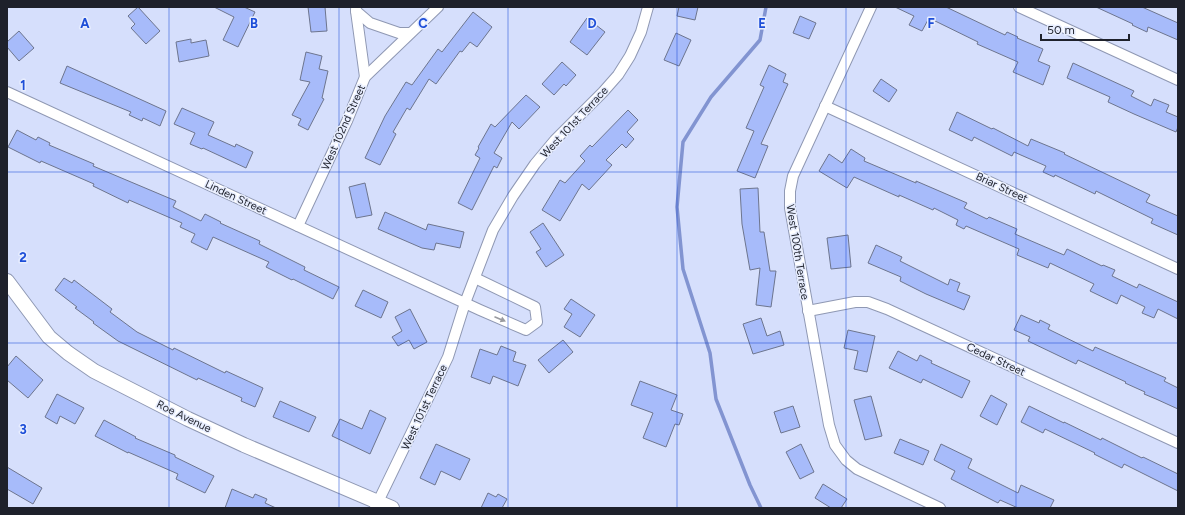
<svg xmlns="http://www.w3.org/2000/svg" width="1185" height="515" font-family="Figtree,sans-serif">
<rect width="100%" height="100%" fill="#d6dffc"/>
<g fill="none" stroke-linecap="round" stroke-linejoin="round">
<!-- stream -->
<polyline stroke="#8294d1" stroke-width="3.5" points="761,508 750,485 716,399 710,353 683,269 677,207 683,142 711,97 760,40 766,7"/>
</g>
<!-- building -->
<g fill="#a7bbfa" stroke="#6d758e">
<polygon points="138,7 160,31 146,44 131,28 135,24 128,16"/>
<polygon points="214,7 244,7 255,12 238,47 223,40 234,17"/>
<polygon points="308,7 325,7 327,31 311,32"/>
<polygon points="679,7 698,7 695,20 677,16"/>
<polygon points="895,7 946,7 1005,35 1007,32 1018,37 1017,38 1043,49 1038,61 1050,66 1043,85 1013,72 1018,62 977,44 978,42 929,18 922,31 909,25 914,16"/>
<polygon points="1096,7 1142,7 1178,23 1178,40 1148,27 1147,32 1132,25 1133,24"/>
<polygon points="473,12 492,27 477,47 470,42 462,52 460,51 436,84 429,79 410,110 407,108 393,132 396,134 380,165 365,158 385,116 406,82 412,85 438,49 442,52"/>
<polygon points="800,16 816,23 809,39 793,33"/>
<polygon points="587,18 605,32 587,55 570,42"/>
<polygon points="19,31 34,48 19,61 7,47 7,42"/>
<polygon points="676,33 691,40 679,66 664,60"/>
<polygon points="191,39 191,43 206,40 209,56 179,62 176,42"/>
<polygon points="306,52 322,56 319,69 328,71 322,98 324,99 308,130 298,125 301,119 292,115 310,82 300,80"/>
<polygon points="562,62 576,75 566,86 564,84 554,95 542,84"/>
<polygon points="1073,63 1134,91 1131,96 1151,106 1154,99 1169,105 1166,112 1178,117 1178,127 1176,132 1134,114 1108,102 1110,97 1067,78"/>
<polygon points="769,65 786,74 783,82 788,84 761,144 768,146 755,178 737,171 754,131 746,128 764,87 760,85"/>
<polygon points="67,66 166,111 160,126 143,118 142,121 129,115 131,112 60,83"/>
<polygon points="881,79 897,90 889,102 873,91"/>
<polygon points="526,95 540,107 519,129 512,122 494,153 502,158 497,168 494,166 472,210 458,203 480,158 475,155 479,148 478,147 491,124 495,127"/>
<polygon points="182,108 214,122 208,135 235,147 236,144 253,152 246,168 203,148 202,149 190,144 195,133 174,124"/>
<polygon points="628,110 638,120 627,132 634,139 626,148 622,144 606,160 612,165 589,190 582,184 560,221 542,210 560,180 565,183 585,161 580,156 590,145 592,147"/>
<polygon points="957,112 992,129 993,128 1028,146 1031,139 1065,153 1064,154 1150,195 1146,202 1178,216 1178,235 1151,223 1153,219 1096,191 1095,194 1055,175 1054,177 1043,172 1046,166 1014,152 1012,156 974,137 972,141 949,130"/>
<polygon points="17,130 36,140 38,137 50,143 49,145 94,164 93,166 176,201 173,207 201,221 205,214 221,222 220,223 260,241 259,244 305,267 304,270 339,287 333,299 293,279 292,280 266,267 269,262 213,237 207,250 191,242 195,234 180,227 182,223 129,200 128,203 93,186 94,184 41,161 40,163 8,147"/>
<polygon points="851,149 865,158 864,161 916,183 916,181 967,203 964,208 987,219 989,217 1017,229 1015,234 1064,255 1067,249 1102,266 1103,265 1115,270 1112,276 1137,288 1139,284 1178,302 1178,319 1158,309 1154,318 1142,313 1145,307 1121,295 1117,304 1090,291 1094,284 1050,263 1048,268 1017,255 1019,249 966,226 964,229 956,225 958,220 934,208 933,210 899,195 899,197 854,177 847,188 819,171 829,154 842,163"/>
<polygon points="365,183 372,215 356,218 349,187"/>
<polygon points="758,188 760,232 764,232 770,271 776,271 771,307 756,305 760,268 750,270 742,224 740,189"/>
<polygon points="385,212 426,230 428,224 464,232 460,248 436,243 434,250 422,248 378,229"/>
<polygon points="543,223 564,255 546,267 536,252 541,249 530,232"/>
<polygon points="848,235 851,267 831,269 827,238"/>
<polygon points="876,245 902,257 900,261 948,285 950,279 960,283 957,291 970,296 964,310 926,294 900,281 901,277 868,263"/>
<polygon points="64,278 72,283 74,280 112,309 110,312 137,332 173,350 174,348 225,373 226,371 263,388 255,407 241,401 242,398 198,378 197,380 118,341 93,323 94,322 75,308 77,307 55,290"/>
<polygon points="363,290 388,302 381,318 355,306"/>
<polygon points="571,299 595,315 580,337 564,327 572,314 564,309"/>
<polygon points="410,309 427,342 414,349 409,340 398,346 392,337 402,331 395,317"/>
<polygon points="1021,315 1039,323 1040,320 1050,325 1048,329 1093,351 1095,347 1166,378 1164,381 1178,388 1178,409 1156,399 1144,394 1145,392 1125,383 1126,382 1078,360 1076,364 1028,341 1030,337 1014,330"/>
<polygon points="761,318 767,336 780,331 784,345 753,354 743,324"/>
<polygon points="848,330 875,336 867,372 854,369 858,351 844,348"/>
<polygon points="563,340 573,352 549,373 538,360"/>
<polygon points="501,346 516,352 513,361 526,365 518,386 493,376 490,384 471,377 480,349 497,355"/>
<polygon points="898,351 917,361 920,355 932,361 931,363 970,381 962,398 923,379 921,383 889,368"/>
<polygon points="16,356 43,380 28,398 7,380 7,367"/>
<polygon points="640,381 677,395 671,410 683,414 679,425 675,424 666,447 643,438 653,413 631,405"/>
<polygon points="57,394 84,408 75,424 60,416 57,424 45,417"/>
<polygon points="991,395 1007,404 997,425 980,416"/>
<polygon points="871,396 882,436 865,440 854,400"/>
<polygon points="280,401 316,417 309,432 273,417"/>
<polygon points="793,406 800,427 781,433 774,412"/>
<polygon points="1029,406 1064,423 1064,422 1101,440 1102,438 1142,458 1143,457 1178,474 1178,491 1124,464 1122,468 1094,454 1095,453 1045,429 1043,433 1021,422"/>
<polygon points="370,410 386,418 370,454 332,436 340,419 362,429"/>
<polygon points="104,420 136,437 135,438 175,455 175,457 214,476 205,493 176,479 178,474 128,452 128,453 95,436"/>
<polygon points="900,439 929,451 923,465 894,453"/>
<polygon points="436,444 470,459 460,480 441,471 435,485 420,478"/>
<polygon points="801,444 814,472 800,479 786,452"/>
<polygon points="941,444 972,459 968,468 1018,493 1021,485 1054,500 1050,508 1018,508 1000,500 998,503 951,479 955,471 934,460"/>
<polygon points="7,467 42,488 33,504 7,489"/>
<polygon points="823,484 847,499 841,508 831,508 815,498"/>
<polygon points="232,489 253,498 255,494 267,499 265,503 276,508 225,508"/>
<polygon points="488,493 496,497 498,494 507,499 502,508 481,508"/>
</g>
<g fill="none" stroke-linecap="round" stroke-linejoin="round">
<defs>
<g id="street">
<polyline points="871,7 793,176 790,191 790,208 829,425 835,445 846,460 857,469 940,508"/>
<polyline points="1019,7 1178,80"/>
<polyline points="356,9 356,11 370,23 399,33 410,33"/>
<polyline points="356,11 365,77"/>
<polyline points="7,92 480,310 526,330 537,322 535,307 475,278"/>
<polyline points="825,106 1178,269"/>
<polyline points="298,226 347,121 365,77 438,7"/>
<polyline points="808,311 855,302 868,302 887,309 1178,443"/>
<polyline points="375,508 448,357 465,303 493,230 513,196 535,164 555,140 603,92 618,75 630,56 641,32 648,7"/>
</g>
<polyline id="secondary" points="7,281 49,337 68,353 94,371 188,419 244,445 392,508"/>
</defs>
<!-- street casing -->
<use href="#street" stroke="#8f98b3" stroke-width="12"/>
<!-- secondary casing -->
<use href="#secondary" stroke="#8f98b3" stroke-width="16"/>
<!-- street -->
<use href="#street" stroke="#fff" stroke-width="10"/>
<!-- secondary -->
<use href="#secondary" stroke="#fff" stroke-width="14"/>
</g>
<!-- one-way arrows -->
<defs><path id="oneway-solid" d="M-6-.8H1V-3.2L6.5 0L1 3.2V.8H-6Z"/></defs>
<use fill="#9a9ba0" href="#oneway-solid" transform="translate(500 319) rotate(23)"/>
<!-- grid -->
<path fill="none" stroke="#1d4ed8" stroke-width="1" stroke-opacity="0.55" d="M 169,7 L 169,508M 339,7 L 339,508M 508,7 L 508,508M 677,7 L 677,508M 846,7 L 846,508M 1016,7 L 1016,508M 7,172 L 1178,172M 7,343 L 1178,343"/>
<g text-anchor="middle" stroke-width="3" stroke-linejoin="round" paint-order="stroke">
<!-- street labels -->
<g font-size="11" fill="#1e212b" stroke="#e7edfe">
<text transform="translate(574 122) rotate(-47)" y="4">West 101st Terrace</text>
<text transform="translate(343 127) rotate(-66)" y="4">West 102nd Street</text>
<text transform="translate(1002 187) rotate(25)" y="4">Briar Street</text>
<text transform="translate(236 197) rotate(25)" y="4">Linden Street</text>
<text transform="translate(798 252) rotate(81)" y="4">West 100th Terrace</text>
<text transform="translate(996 359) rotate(25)" y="4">Cedar Street</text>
<text transform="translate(424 407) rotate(-65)" y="4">West 101st Terrace</text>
<text transform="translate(184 416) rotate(26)" y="4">Roe Avenue</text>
</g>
</g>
<g font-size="13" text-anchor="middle" font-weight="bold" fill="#1d4ed8" stroke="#e7edfe" stroke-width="3" stroke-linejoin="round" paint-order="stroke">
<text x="85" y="28">A</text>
<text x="254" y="28">B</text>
<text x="423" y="28">C</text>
<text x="592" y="28">D</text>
<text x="762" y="28">E</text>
<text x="931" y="28">F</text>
<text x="23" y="90">1</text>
<text x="23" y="262">2</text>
<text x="23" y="434">3</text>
</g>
<!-- border -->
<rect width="1185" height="515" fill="none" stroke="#1e212b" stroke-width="16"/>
<!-- scale -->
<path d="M1041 34v6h88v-6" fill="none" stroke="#1e212b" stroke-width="2"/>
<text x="1047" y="34" font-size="12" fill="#1e212b" stroke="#e7edfe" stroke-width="3" paint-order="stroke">50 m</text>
</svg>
